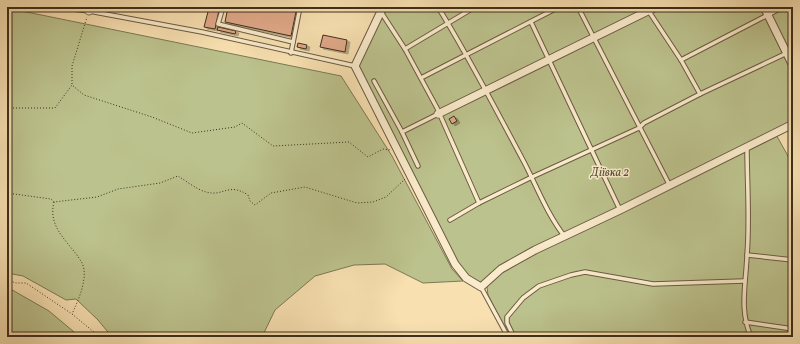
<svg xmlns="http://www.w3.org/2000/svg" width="800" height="344" font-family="Vollkorn,serif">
<defs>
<filter id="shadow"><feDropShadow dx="3" dy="2" stdDeviation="0" flood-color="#0004"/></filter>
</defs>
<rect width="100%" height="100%" fill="#f8e0b1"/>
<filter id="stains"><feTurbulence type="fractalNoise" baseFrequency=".005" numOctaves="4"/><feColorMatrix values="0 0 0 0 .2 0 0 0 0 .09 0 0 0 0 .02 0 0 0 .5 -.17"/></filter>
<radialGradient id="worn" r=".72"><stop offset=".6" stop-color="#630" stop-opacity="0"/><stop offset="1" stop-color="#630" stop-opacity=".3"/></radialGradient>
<!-- green -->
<g fill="#bcc28d" stroke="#7c7855">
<polygon points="384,7 793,7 793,122 774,131 793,165 793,337 510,337 488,295 487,287 471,279 458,263 358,70 360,57"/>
<polygon points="7,8 341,76 392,156 452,269 463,281 423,283 385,264 354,265 315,276 275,310 262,337 112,337 98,320 76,299 66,300 23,276 7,273"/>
<polygon points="7,287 49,311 80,337 7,337"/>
</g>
<!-- building -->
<g fill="#e1a98a" stroke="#3c2f1d" filter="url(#shadow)">
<polygon points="228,7 297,7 291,36 225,22"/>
<polygon points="209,8 219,10 215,29 204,27"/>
<polygon points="218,27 236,31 235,34 217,30"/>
<polygon points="323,35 347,40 345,52 320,47"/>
<polygon points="298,43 307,45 306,49 297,47"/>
<polygon points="454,116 457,121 452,124 449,119"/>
</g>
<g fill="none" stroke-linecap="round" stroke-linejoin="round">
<defs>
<g id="lane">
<polyline points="56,7 89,11 202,32 355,66"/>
<polyline points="223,7 218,24 293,42"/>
<path d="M 438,7 C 469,57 496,110 524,162 C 537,187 547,214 565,237"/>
<polyline points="578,7 669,184"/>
<polyline points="629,7 647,11"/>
<polyline points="646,7 681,60 700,94"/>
<polyline points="381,12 405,49 437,108 479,203"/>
<polyline points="531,22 620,210"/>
<polyline points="405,49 475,7"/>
<polyline points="291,53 300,7"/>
<polyline points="681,60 783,7"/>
<polyline points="421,78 559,7"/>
<polyline points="374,81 402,132 418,166"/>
<polyline points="402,132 438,114"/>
<path d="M 747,147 C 747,183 750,220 747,255 C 746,284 739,310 751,337"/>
<polyline points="450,220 479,203 532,177 639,128 644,123 700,94 787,53"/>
<polyline points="747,255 793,260"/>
<polyline points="481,287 508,337"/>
<polyline points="745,322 793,329"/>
<polyline points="514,337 507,323 507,317 523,298 539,286 571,275 585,272 653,284 744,281"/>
</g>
<g id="street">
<polyline points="383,7 355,66 455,264 466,278 481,287 501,269 535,250 620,210 793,124"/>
<polyline points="764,7 793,66"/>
<polyline points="89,11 90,7"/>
<polyline points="438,114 656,7"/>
</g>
</defs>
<!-- lane casing -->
<use href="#lane" stroke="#6b5b42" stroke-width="5.5"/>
<!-- street casing -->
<use href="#street" stroke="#6b5b42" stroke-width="9"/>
<!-- path -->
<g stroke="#3c2f1d" stroke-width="1" stroke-dasharray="1 2" stroke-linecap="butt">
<polyline points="72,84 72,66 87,17"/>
<polyline points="7,108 55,108 72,85 84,95 152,117 192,133 235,127 242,123 273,146 349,142 368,157 383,149 390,150"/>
<path d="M 7,193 L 51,199 L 54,202 L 97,197 L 118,189 L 160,183 L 178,176 C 186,181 196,189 206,192 C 224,197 228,182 248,195 L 250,201 L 255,205 L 271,193 L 305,187 L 357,203 L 373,202 L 386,197 L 405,179"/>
<path d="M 54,202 C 47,229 71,243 82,263 C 89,277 78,301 72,314"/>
<polyline points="7,280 16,283 26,283 72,314 100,337"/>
</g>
<!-- lane -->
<use href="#lane" stroke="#faebcc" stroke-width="3.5"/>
<!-- street -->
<use href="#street" stroke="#faebcc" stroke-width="7"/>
</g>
<g text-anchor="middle" stroke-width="3" stroke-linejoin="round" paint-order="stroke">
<!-- park labels -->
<g font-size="12" font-style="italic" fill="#564c33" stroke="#faebcc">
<text x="610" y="176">Діївка 2</text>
</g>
</g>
<!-- margin -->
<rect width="800" height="344" fill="none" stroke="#f8e0b1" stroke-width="24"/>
<rect x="8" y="8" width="784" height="328" fill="none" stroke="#3c2f1d" stroke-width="2"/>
<rect x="12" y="12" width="776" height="320" fill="none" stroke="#3c2f1d"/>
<rect width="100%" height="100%" filter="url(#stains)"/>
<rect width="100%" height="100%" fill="url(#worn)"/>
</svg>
